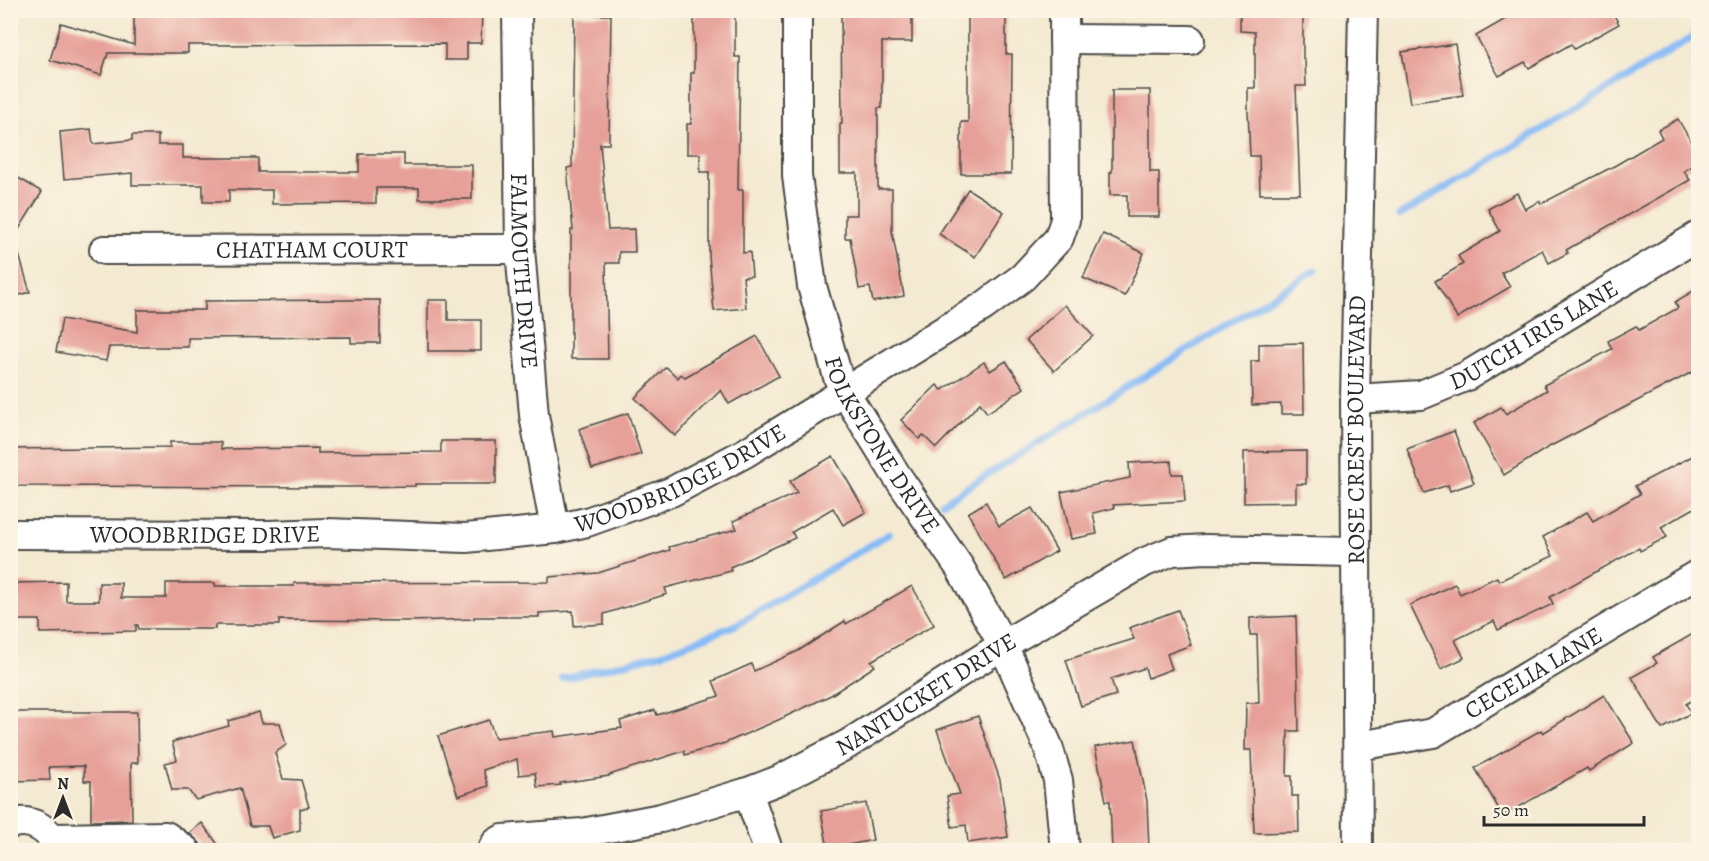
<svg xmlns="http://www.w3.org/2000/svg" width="1709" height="861" font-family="Alegreya,serif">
<rect width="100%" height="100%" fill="#fcf5e5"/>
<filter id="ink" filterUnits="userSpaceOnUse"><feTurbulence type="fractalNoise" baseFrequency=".0167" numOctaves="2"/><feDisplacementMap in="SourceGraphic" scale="12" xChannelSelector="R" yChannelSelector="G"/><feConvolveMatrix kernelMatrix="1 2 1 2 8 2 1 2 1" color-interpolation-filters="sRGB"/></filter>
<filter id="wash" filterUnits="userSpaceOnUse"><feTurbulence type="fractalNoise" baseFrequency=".008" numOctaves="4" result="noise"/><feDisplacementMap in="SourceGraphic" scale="24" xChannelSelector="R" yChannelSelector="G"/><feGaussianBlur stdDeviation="1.35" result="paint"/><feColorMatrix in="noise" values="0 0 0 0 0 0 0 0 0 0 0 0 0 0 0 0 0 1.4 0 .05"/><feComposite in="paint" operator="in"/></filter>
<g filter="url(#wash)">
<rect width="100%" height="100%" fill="#f4ead2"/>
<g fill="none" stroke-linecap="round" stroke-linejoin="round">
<!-- stream -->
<g stroke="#88bbf6" stroke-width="7">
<polyline points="1399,216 1698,34"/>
<polyline points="942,503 1315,270"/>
<polyline points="562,679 664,653 736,625 889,534"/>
</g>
</g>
<g id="blocks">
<!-- building -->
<g fill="#e6a099">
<polygon points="206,10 482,10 481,43 467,43 467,60 445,60 445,44 188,45 188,53 108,53 101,75 50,60 61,23 134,45 134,15 206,15"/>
<polygon points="694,10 735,10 735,57 740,57 738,190 743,190 743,253 750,252 752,276 743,277 746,308 714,311 709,256 709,172 700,172 700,154 687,154 687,124 691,124 691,73 694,73"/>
<polygon points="841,10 912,10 912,42 882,42 882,108 878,108 878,189 892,189 892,231 904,296 873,302 870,287 859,289 850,238 845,238 845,215 857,215 857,173 840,173 840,124 842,124"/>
<polygon points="968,10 1006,10 1006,54 1012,54 1011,174 961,174 961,122 968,122"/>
<polygon points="1240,10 1303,10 1303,59 1305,59 1306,86 1296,86 1300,194 1260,194 1259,156 1250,156 1248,111 1248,88 1255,88 1255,32 1240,31"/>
<polygon points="1521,10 1611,10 1619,24 1574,49 1571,44 1529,68 1525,62 1499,76 1476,36"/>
<polygon points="574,15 611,15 609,144 600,144 608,230 634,229 635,252 619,252 619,263 606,263 608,359 571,359 571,230 573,230 567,168 572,167"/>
<polygon points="1455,44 1463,95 1410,103 1402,52"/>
<polygon points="1112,90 1150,90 1150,172 1159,172 1159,217 1127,217 1127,195 1110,195 1110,172 1112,172"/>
<polygon points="1678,119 1698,154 1698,162 1684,171 1690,180 1566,250 1568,253 1549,263 1542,250 1501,273 1510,287 1457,318 1435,281 1463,264 1458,256 1500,231 1488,209 1517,193 1525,209 1540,201 1541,204 1616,165 1662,138 1658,130"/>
<polygon points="91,129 93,144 132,140 132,135 158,135 158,145 183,145 183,158 258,158 258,172 359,172 359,154 404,154 404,165 472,165 472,199 419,199 419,188 376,188 376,203 272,204 272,190 229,190 229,202 203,202 203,185 132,185 132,173 64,179 60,132"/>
<polygon points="10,173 42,192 11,242 15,241 30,292 10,298"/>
<polygon points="968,189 1004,212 975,257 939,234"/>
<polygon points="1103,234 1144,253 1125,296 1083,278"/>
<polygon points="1698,288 1698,369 1547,448 1504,475 1474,423 1501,407 1506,414 1547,390 1544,385 1612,349 1608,341 1636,326 1639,330 1678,308 1675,302"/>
<polygon points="351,300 380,300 380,343 351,343 351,337 188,338 188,347 109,347 106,361 56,352 62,319 137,332 137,310 205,310 205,301"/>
<polygon points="428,300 448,300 448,320 481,320 481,351 428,351"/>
<polygon points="1065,305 1093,336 1054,371 1026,340"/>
<polygon points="757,336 779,376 729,404 721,390 675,436 635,398 666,367 678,378 681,374 685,377"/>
<polygon points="1303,343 1304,414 1281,414 1281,404 1252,405 1251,361 1259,361 1259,344"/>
<polygon points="1006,361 1024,388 987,413 980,403 936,448 923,435 919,439 901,420 937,385 942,390 984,362 990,371"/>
<polygon points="628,413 641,454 592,469 579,429"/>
<polygon points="1454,431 1474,483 1450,491 1448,485 1424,493 1407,449"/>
<polygon points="441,441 496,441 496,484 415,484 415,486 351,487 10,486 10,449 170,447 170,442 221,442 221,449 318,448 318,453 441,452"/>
<polygon points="1306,451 1306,484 1296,484 1296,502 1244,503 1244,452"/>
<polygon points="1698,453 1698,506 1661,527 1667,537 1640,551 1639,548 1550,597 1553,604 1498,630 1494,621 1455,640 1464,658 1441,669 1410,605 1455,584 1460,594 1497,577 1499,581 1553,556 1543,537 1587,512 1593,521 1640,494 1635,486"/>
<polygon points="833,456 866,512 843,525 833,508 792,532 795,538 730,567 731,571 665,588 667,594 604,614 604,624 574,626 573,611 539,613 539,617 474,617 474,619 410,621 279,620 279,625 215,625 215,629 139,629 138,625 136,625 136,631 40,633 40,620 10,620 10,583 66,582 66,601 99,601 99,583 121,583 121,598 166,598 166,583 215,583 215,586 294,586 294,583 549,582 549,577 598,573 670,550 669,547 737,529 733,521 797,493 790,481"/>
<polygon points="1171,461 1172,474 1183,474 1185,501 1113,505 1114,508 1093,513 1097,534 1071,539 1061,492 1130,478 1129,463"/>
<polygon points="986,502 999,526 1032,508 1057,551 1006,580 968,513"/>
<polygon points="912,586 934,625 871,661 875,666 831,695 776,721 725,743 685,755 684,751 609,775 609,776 560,783 561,785 537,787 535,773 519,775 517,759 483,770 488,786 458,796 438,736 489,720 495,738 554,731 555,737 622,728 620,721 655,710 657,715 719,696 713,681 751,664 754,671 798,651 845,621 846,624"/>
<polygon points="1178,610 1191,645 1167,654 1172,669 1148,678 1145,668 1111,679 1116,695 1081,706 1066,660 1134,639 1129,628"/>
<polygon points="1296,616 1299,731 1288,731 1287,776 1292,776 1292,796 1298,796 1299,832 1254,833 1251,750 1245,750 1246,703 1259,703 1257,635 1250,635 1250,618"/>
<polygon points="1698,631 1698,696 1686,704 1691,713 1662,729 1632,677 1657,663 1653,657"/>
<polygon points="1604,695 1634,743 1589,771 1587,768 1503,816 1475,768 1541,730 1543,733"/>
<polygon points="10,712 137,712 138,763 131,763 132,820 91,821 91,781 84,781 84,766 49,767 50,780 10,781"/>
<polygon points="259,712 262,723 280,723 286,745 275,753 283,779 301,780 309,807 300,809 300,830 272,838 268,826 250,826 240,788 196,800 188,790 172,790 165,763 177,760 172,742 229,726 228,721"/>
<polygon points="978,716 1000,780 1008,837 968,843 966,825 952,827 947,796 960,794 937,730"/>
<polygon points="1135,740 1147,801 1149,850 1112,850 1110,801 1106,801 1095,747"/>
<polygon points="866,803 873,840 828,849 821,811"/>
<polygon points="202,823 222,850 201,850 200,843 189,833"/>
</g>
</g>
</g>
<g filter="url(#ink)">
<use href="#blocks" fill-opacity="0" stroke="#494844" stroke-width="1.5"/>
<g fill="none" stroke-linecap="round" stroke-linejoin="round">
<defs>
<g id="minor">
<path id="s1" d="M 517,10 L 520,249 L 534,415 L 555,529"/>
<path id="s2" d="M 797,10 L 797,176 L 812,286 L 838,377 L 844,391 L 895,473 L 960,568 L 1003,645 L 1048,746 L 1058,780 L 1065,850"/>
<polyline points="1064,39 1190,40"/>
<path id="s3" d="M 104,250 L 520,249"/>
<path id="s4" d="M 1355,399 L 1421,395 L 1467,376 L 1698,236"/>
<path id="s5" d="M 10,534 L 268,535 L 327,533 L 466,538 L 555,529 L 587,522 L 671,492 L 745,453 L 984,306 L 1023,277 L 1059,238 L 1065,220 L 1064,10"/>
<path id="s6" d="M 1359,746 L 1433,733 L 1698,574"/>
<polyline points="748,792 768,850"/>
<path d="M 10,824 C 33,816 51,832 60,850"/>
<polyline points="54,838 166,836 185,850"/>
<path id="s7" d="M 492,850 L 496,843 L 503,839 L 582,833 L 661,818 L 748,792 L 779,780 L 848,744 L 1003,645 L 1145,562 L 1172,551 L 1206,549 L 1355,552"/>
<path id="s8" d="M 1358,850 L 1355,399 L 1363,10"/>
</g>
</defs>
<!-- minor casing -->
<use href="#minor" stroke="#494844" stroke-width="32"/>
<!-- minor -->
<use href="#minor" stroke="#fff" stroke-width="28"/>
</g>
</g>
<g text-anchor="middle" stroke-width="6" stroke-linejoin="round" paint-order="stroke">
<!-- street labels -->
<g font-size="24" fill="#2b2b2b" stroke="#fcf5e5">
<text dy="8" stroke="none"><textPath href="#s3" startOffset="208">CHATHAM COURT</textPath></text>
<text dy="8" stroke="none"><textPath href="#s1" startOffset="261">FALMOUTH DRIVE</textPath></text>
<text dy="8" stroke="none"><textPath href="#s4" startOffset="194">DUTCH IRIS LANE</textPath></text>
<text dy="8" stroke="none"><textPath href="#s8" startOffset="420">ROSE CREST BOULEVARD</textPath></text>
<text dy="8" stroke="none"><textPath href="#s2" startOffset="452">FOLKSTONE DRIVE</textPath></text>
<text dy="8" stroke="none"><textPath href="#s5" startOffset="681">WOODBRIDGE DRIVE</textPath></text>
<text dy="8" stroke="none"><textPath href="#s5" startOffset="195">WOODBRIDGE DRIVE</textPath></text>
<text dy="8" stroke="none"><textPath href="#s6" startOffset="192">CECELIA LANE</textPath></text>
<text dy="8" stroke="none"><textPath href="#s7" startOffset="470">NANTUCKET DRIVE</textPath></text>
</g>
</g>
<!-- margin -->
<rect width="1709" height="861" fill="none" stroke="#fcf5e5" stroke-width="36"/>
<!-- north arrow -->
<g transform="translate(63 798)" stroke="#fcf5e5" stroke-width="4.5" paint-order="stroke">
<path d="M0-4.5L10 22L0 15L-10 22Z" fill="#2b2b2b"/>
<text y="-9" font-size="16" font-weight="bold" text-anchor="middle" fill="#2b2b2b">N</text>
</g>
<!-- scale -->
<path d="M1484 816v9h160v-9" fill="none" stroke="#2b2b2b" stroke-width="3"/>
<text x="1493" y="816" font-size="18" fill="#2b2b2b" stroke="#fcf5e5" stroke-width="4.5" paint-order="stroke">50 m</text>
</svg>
